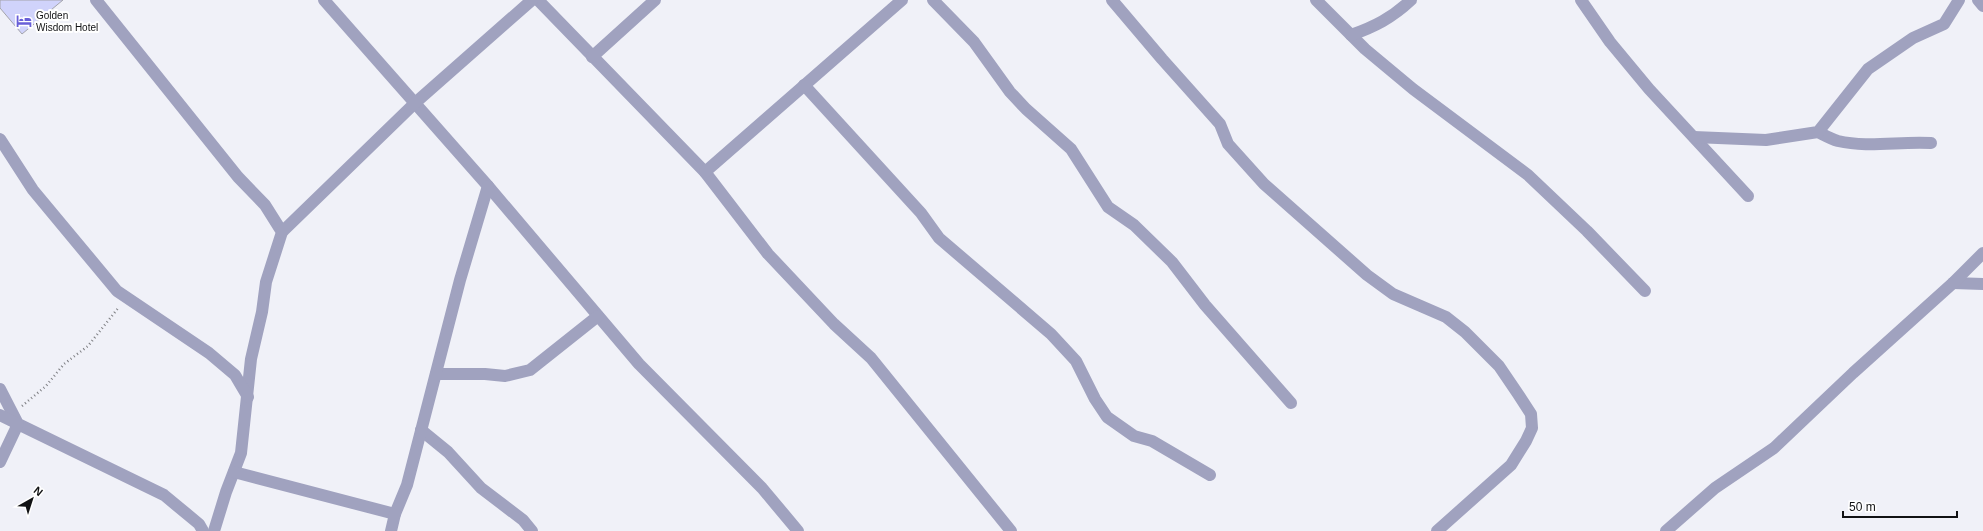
<svg xmlns="http://www.w3.org/2000/svg" width="1983" height="531" font-family="Helvetica,sans-serif">
<rect width="100%" height="100%" fill="#f0f1f8"/>
<!-- building -->
<polygon fill="#d0d3fb" stroke="#a4a4ab" points="0,0 63,0 22,34 0,8"/>
<g fill="none" stroke-linecap="round" stroke-linejoin="round">
<!-- path -->
<polyline stroke="#7e7f83" stroke-width="2.5" stroke-dasharray="1 3" stroke-linecap="butt" points="22,406 46,386 64,364 88,346 119,307"/>
<!-- minor -->
<g stroke="#a0a2bf" stroke-width="12">
<polyline points="96,0 238,177 265,205 282,232 266,282 262,312 251,359 241,453 226,492 214,531"/>
<polyline points="324,0 488,186 639,364 762,488 798,531"/>
<polyline points="538,0 705,172 768,254 834,324 871,358 1011,531"/>
<polyline points="933,0 974,42 1010,92 1026,109 1071,149 1108,207 1134,225 1172,262 1205,305 1291,403"/>
<polyline points="1112,0 1162,59 1220,124 1228,144 1264,184 1367,275 1393,294 1446,317 1465,332 1499,366 1518,394 1531,414 1532,428 1526,441 1511,465 1437,531"/>
<polyline points="1316,0 1365,49 1413,89 1528,175 1587,231 1645,291"/>
<polyline points="1581,0 1610,42 1649,89 1748,196"/>
<polyline points="1978,0 1983,6"/>
<path d="M 1351,35 C 1374,27 1392,18 1411,0"/>
<polyline points="592,57 655,0"/>
<polyline points="804,85 921,213 939,238 1051,334 1076,361 1095,399 1107,417 1134,436 1152,441 1210,475"/>
<path d="M 1818,132 C 1824,135 1831,139 1838,141 C 1868,148 1900,141 1931,143"/>
<polyline points="1694,137 1766,140 1818,132 1868,69 1913,38 1944,24 1959,0"/>
<polyline points="0,139 33,190 117,291 209,353 235,375 248,397"/>
<polyline points="705,172 902,0"/>
<polyline points="282,232 415,103 532,0"/>
<polyline points="1953,283 1983,284"/>
<polyline points="436,374 485,374 505,376 530,370 598,316"/>
<polyline points="0,389 18,424 164,495 199,524 203,531"/>
<polyline points="0,415 18,424 0,462"/>
<polyline points="421,430 448,452 481,488 523,520 532,531"/>
<polyline points="234,472 395,514"/>
<polyline points="391,531 395,514 407,485 460,280 488,186"/>
<polyline points="1666,531 1715,488 1774,448 1853,373 1953,283 1983,253"/>
</g>
</g>
<!-- icons -->
<defs>
<symbol id="hotel-bare" viewBox="-9 -9 18 18"><path d="M-6-4.5h1.5V1H6V5H4.5V3h-9V5H-6ZM-4 0a1.8 1.8 0 1 1 3.6 0ZM.5 0V-2.5h3Q6-2.5 6 0Z" fill="#685fd8" stroke="#fff" stroke-width="2.5" paint-order="stroke"/></symbol>
</defs>
<g fill-rule="evenodd">
<use href="#hotel-bare" x="13" y="10" width="22" height="22"/>
</g>
<g text-anchor="middle" stroke-width="4" stroke-linejoin="round" paint-order="stroke">
<!-- poi labels -->
<g font-size="10" fill="#111214" stroke="#fff" text-anchor="start">
<text x="36" y="19">Golden<tspan x="36" dy="12">Wisdom Hotel</tspan></text>
</g>
</g>
<!-- north arrow -->
<g transform="translate(32 499) rotate(39)" stroke="#ffffff" stroke-width="3" paint-order="stroke">
<path d="M0-3L7 15L0 10L-7 15Z" fill="#111214"/>
<text y="-6" font-size="11" font-weight="bold" text-anchor="middle" fill="#111214">N</text>
</g>
<!-- scale -->
<path d="M1843 511v6h114v-6" fill="none" stroke="#111214" stroke-width="2"/>
<text x="1849" y="511" font-size="12" fill="#111214" stroke="#ffffff" stroke-width="3" paint-order="stroke">50 m</text>
</svg>
